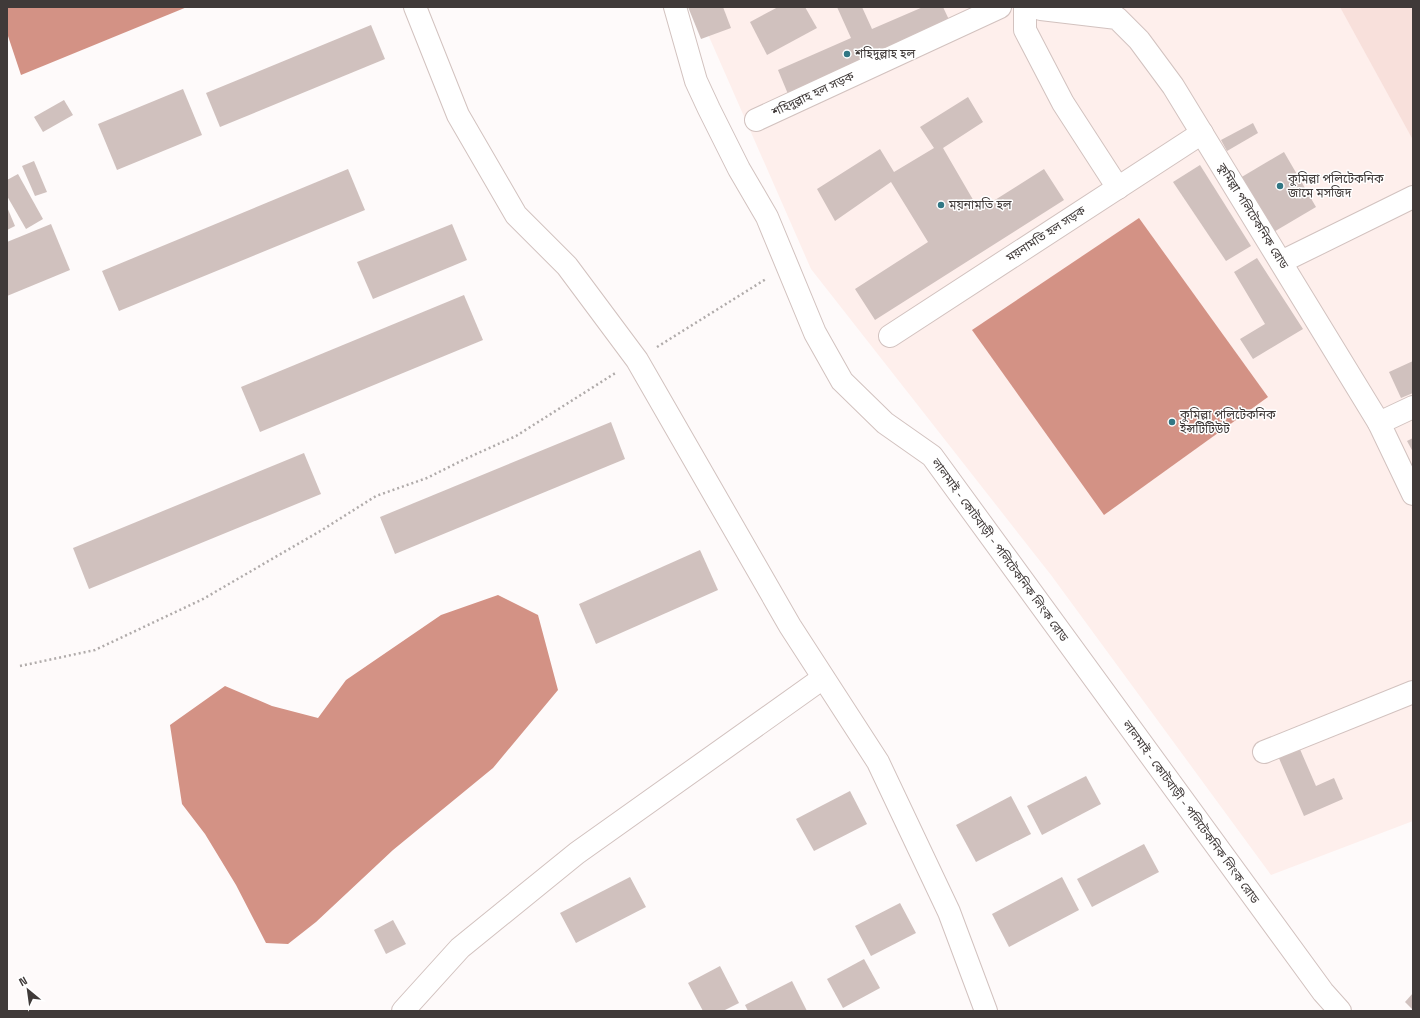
<svg xmlns="http://www.w3.org/2000/svg" width="1420" height="1018" font-family="'Space Grotesk','Noto Sans Bengali',sans-serif">
<rect width="100%" height="100%" fill="#fefafa"/>
<!-- built -->
<polygon fill="#feefec" points="696,7 1413,7 1413,821 1271,875 1051,575 811,269"/>
<!-- green -->
<polygon fill="#f8e0db" points="1340,7 1413,7 1413,140"/>
<!-- water -->
<g fill="#d39285">
<polygon points="7,7 187,7 21,75 7,33"/>
<polygon points="1139,218 1268,397 1104,515 972,330"/>
<polygon points="498,595 538,615 558,690 493,768 393,850 316,922 288,944 266,943 236,885 205,834 182,804 170,725 225,686 272,706 318,718 346,680 441,615"/>
</g>
<!-- building -->
<g fill="#d0c1be">
<polygon points="688,7 723,7 731,28 701,39"/>
<polygon points="778,7 805,7 817,28 767,55 750,22"/>
<polygon points="837,7 862,7 872,29 923,7 943,7 951,24 788,94 778,70 851,38"/>
<polygon points="371,25 385,59 220,127 206,93"/>
<polygon points="183,89 202,135 117,170 98,124"/>
<polygon points="968,97 983,122 943,148 979,210 1044,169 1064,200 875,320 855,289 928,242 891,182 835,221 817,189 880,149 894,172 934,148 920,127"/>
<polygon points="64,100 73,115 43,132 34,117"/>
<polygon points="1253,123 1258,133 1227,151 1221,140"/>
<polygon points="1284,152 1316,207 1272,233 1240,178"/>
<polygon points="34,161 47,192 35,196 22,166"/>
<polygon points="1200,165 1251,246 1226,261 1173,182"/>
<polygon points="348,169 365,210 119,311 102,271"/>
<polygon points="18,174 43,219 26,229 7,196 7,180"/>
<polygon points="7,207 15,226 7,230"/>
<polygon points="51,224 70,270 7,296 7,242"/>
<polygon points="452,224 467,260 373,299 357,262"/>
<polygon points="1257,258 1303,329 1253,359 1240,339 1265,324 1234,272"/>
<polygon points="464,295 483,340 260,432 241,387"/>
<polygon points="1413,361 1413,393 1401,398 1389,372"/>
<polygon points="611,422 625,459 395,554 380,517"/>
<polygon points="1413,438 1413,452 1407,441"/>
<polygon points="304,453 321,494 89,589 73,548"/>
<polygon points="700,550 718,590 596,644 579,604"/>
<polygon points="1299,747 1316,786 1334,778 1343,799 1304,816 1278,756"/>
<polygon points="1086,776 1101,804 1042,835 1027,806"/>
<polygon points="850,791 867,824 814,851 796,819"/>
<polygon points="1011,796 1031,834 976,862 956,825"/>
<polygon points="1144,844 1159,872 1092,907 1077,879"/>
<polygon points="630,877 646,907 576,943 560,913"/>
<polygon points="1062,877 1079,910 1009,947 992,914"/>
<polygon points="900,903 916,933 871,956 855,926"/>
<polygon points="393,920 406,944 386,954 374,930"/>
<polygon points="864,959 880,988 843,1008 827,979"/>
<polygon points="720,966 739,1003 723,1011 703,1011 688,983"/>
<polygon points="792,981 807,1011 748,1011 745,1005"/>
<polygon points="1413,993 1413,1010 1405,1002"/>
</g>
<g fill="none" stroke-linecap="round" stroke-linejoin="round">
<defs>
<g id="street">
<polyline points="415,7 458,115 516,215 567,266 637,360 790,626 878,762 949,912 986,1011"/>
<polyline points="1025,7 1025,30 1063,103 1118,188"/>
<polyline points="1038,7 1041,9 1117,18 1139,40 1173,86 1379,423 1413,494"/>
<polyline points="756,120 1000,7"/>
<polyline points="1281,262 1413,197"/>
<polyline points="890,336 1202,133"/>
<polyline points="1379,423 1413,407"/>
<polyline points="1264,752 1413,692"/>
<polyline points="403,1011 460,948 577,853 823,678"/>
</g>
<polyline id="secondary" points="675,7 696,81 709,109 739,169 767,217 815,333 842,381 885,423 932,456 1323,992 1340,1011"/>
</defs>
<!-- street casing -->
<use href="#street" stroke="#d2c2bf" stroke-width="24"/>
<!-- secondary casing -->
<use href="#secondary" stroke="#d2c2bf" stroke-width="24"/>
<!-- path -->
<g stroke="#b0abaa" stroke-width="2.5" stroke-dasharray="2 3" stroke-linecap="butt">
<polyline points="657,347 766,279"/>
<polyline points="20,666 95,650 203,599 322,530 376,496 427,478 465,459 516,436 617,372"/>
</g>
<!-- street -->
<use href="#street" stroke="#fff" stroke-width="22"/>
<!-- secondary -->
<use href="#secondary" stroke="#fff" stroke-width="22"/>
</g>
<!-- markers -->
<g fill="#317784" stroke="#fff" stroke-width="1.5">
<circle cx="847" cy="54" r="4"/>
<circle cx="1280" cy="186" r="4"/>
<circle cx="941" cy="205" r="4"/>
<circle cx="1172" cy="422" r="4"/>
</g>
<g text-anchor="middle" stroke-width="3" stroke-linejoin="round" paint-order="stroke">
<!-- poi labels -->
<g font-size="12" fill="#403a39" stroke="#fff" text-anchor="start">
<text x="855" y="58">শহিদুল্লাহ হল</text>
<text x="1288" y="183">কুমিল্লা পলিটেকনিক<tspan x="1288" dy="14">জামে মসজিদ</tspan></text>
<text x="949" y="209">ময়নামতি হল</text>
<text x="1180" y="419">কুমিল্লা পলিটেকনিক<tspan x="1180" dy="14">ইন্সটিটিউট</tspan></text>
</g>
<!-- street labels -->
<g font-size="12" fill="#403a39" stroke="#fff">
<text transform="translate(813 94) rotate(-25)" y="4">শহিদুল্লাহ হল সড়ক</text>
<text transform="translate(1253 216) rotate(58)" y="4">কুমিল্লা পলিটেকনিক রোড</text>
<text transform="translate(1046 234) rotate(-33)" y="4">ময়নামতি হল সড়ক</text>
<text transform="translate(1000 550) rotate(54)" y="4">লালমাই - কোটবাড়ী - পলিটেকনিক লিংক রোড</text>
<text transform="translate(1191 812) rotate(54)" y="4">লালমাই - কোটবাড়ী - পলিটেকনিক লিংক রোড</text>
</g>
</g>
<!-- border -->
<rect width="1420" height="1018" fill="none" stroke="#403a39" stroke-width="16"/>
<!-- north arrow -->
<g transform="translate(28 990) rotate(331)" stroke="#ffffff" stroke-width="3" paint-order="stroke">
<path d="M0-3L7 15L0 10L-7 15Z" fill="#403a39"/>
<text y="-6" font-size="11" font-weight="bold" text-anchor="middle" fill="#403a39">N</text>
</g>
</svg>
